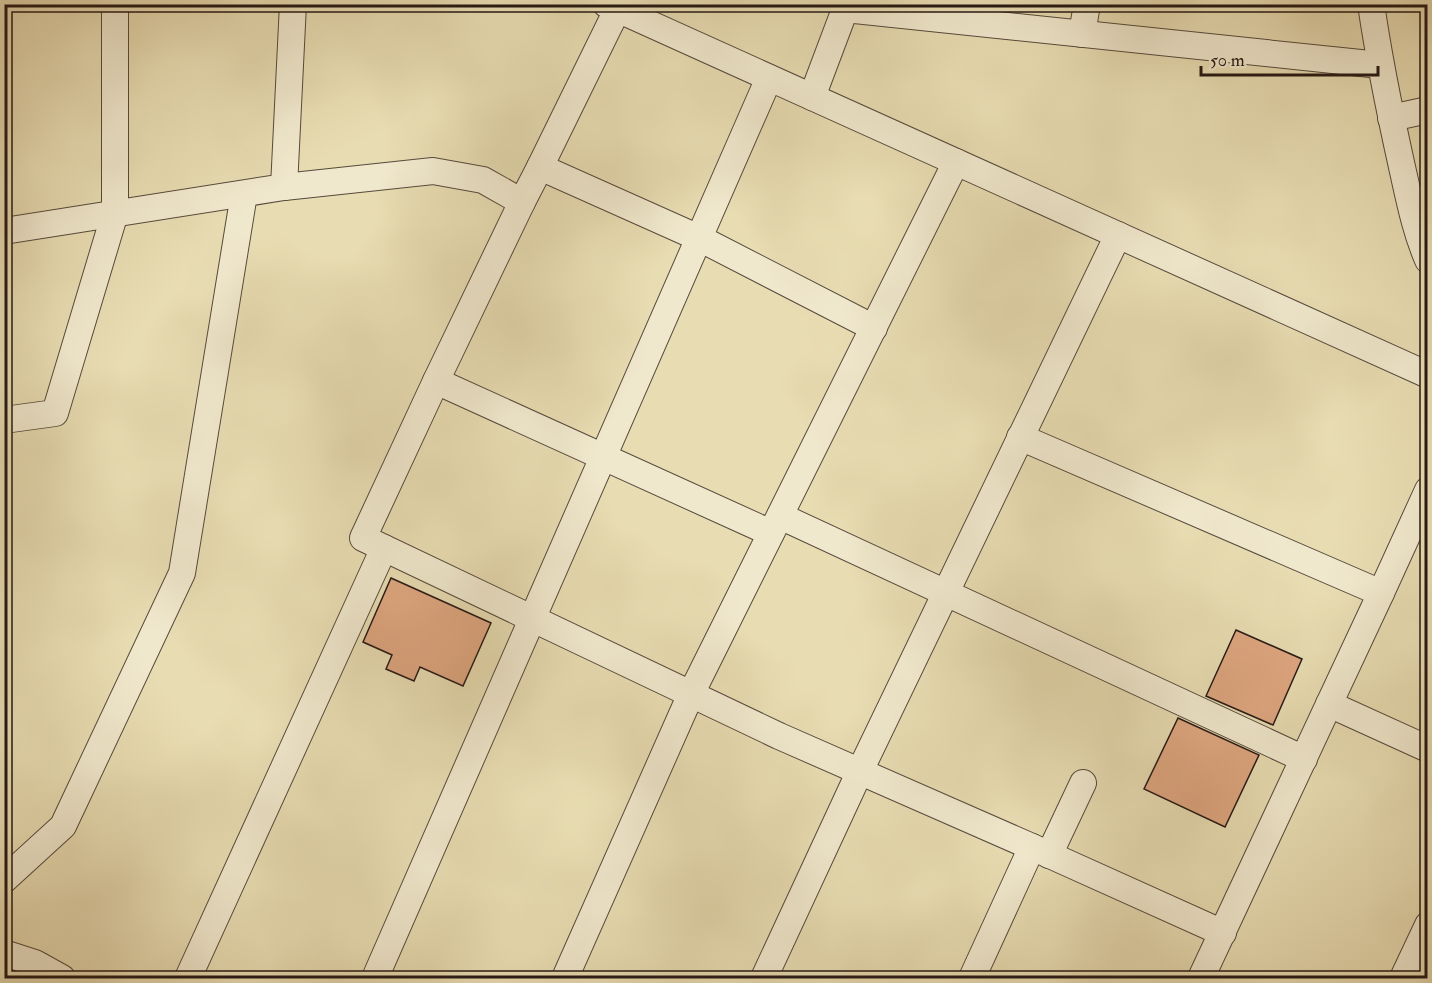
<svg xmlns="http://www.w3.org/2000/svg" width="1432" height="983" font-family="'IM FELL Double Pica',serif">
<rect width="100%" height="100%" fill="#e8dcb2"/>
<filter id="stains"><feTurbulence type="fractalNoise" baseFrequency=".00333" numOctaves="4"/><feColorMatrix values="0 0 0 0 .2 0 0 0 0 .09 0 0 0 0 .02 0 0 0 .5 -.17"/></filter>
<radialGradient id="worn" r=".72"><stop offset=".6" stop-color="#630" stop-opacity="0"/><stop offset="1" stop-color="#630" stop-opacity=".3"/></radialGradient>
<!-- building -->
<g fill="#dea680" stroke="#261915" stroke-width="1.5">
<polygon points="391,578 491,623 463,686 420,667 414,681 386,669 392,655 363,642"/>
<polygon points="1236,630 1302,659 1273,725 1206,696"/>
<polygon points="1178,718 1259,755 1225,827 1144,789"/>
</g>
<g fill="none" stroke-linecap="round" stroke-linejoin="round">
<defs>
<g id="minor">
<polyline points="606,4 1428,375"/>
<path d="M 1371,4 C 1379,59 1390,113 1402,167 C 1409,198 1415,230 1428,260"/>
<polyline points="845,9 1380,65"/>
<polyline points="617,10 540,167 522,202 436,381 363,538 779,736 1032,847 1223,933"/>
<polyline points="1082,34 1087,4"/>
<polyline points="812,97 847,4"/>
<polyline points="1391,118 1428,110"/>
<polyline points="540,167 699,238 874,328"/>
<polyline points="284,187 293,4"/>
<polyline points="4,231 284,187 433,171 483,180 522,202"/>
<polyline points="436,381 771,533"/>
<polyline points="4,420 55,413 115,213 115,4"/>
<polyline points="1020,437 1381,593"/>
<polyline points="780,516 1304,759"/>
<polyline points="1329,704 1428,749"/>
<polyline points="1049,855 1083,783"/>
<polyline points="4,880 63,826 182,573 244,194"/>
<polyline points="4,953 35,963 62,978"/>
<polyline points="188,978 384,548"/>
<polyline points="375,978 769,78"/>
<polyline points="565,978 691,694 956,162"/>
<polyline points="764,978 860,771 1118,235"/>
<polyline points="972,978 1032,847"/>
<polyline points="1201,978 1381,593 1428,490"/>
<polyline points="1403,978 1428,925"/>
</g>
</defs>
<!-- minor casing -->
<use href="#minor" stroke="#564a3c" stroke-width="28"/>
<!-- minor -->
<use href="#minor" stroke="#f0e8cd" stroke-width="26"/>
</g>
<!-- margin -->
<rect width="1432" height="983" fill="none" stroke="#e8dcb2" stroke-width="24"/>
<rect x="6" y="6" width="1420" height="971" fill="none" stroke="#261915" stroke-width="3"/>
<rect x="12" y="12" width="1408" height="959" fill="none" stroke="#261915" stroke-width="1.5"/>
<!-- scale -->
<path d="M1201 66v9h177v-9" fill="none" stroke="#261915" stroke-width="3"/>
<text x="1210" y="66" font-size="18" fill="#261915" stroke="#f0e8cd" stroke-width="4.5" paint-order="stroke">50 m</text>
<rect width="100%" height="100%" filter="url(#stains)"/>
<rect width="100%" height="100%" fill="url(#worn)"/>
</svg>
